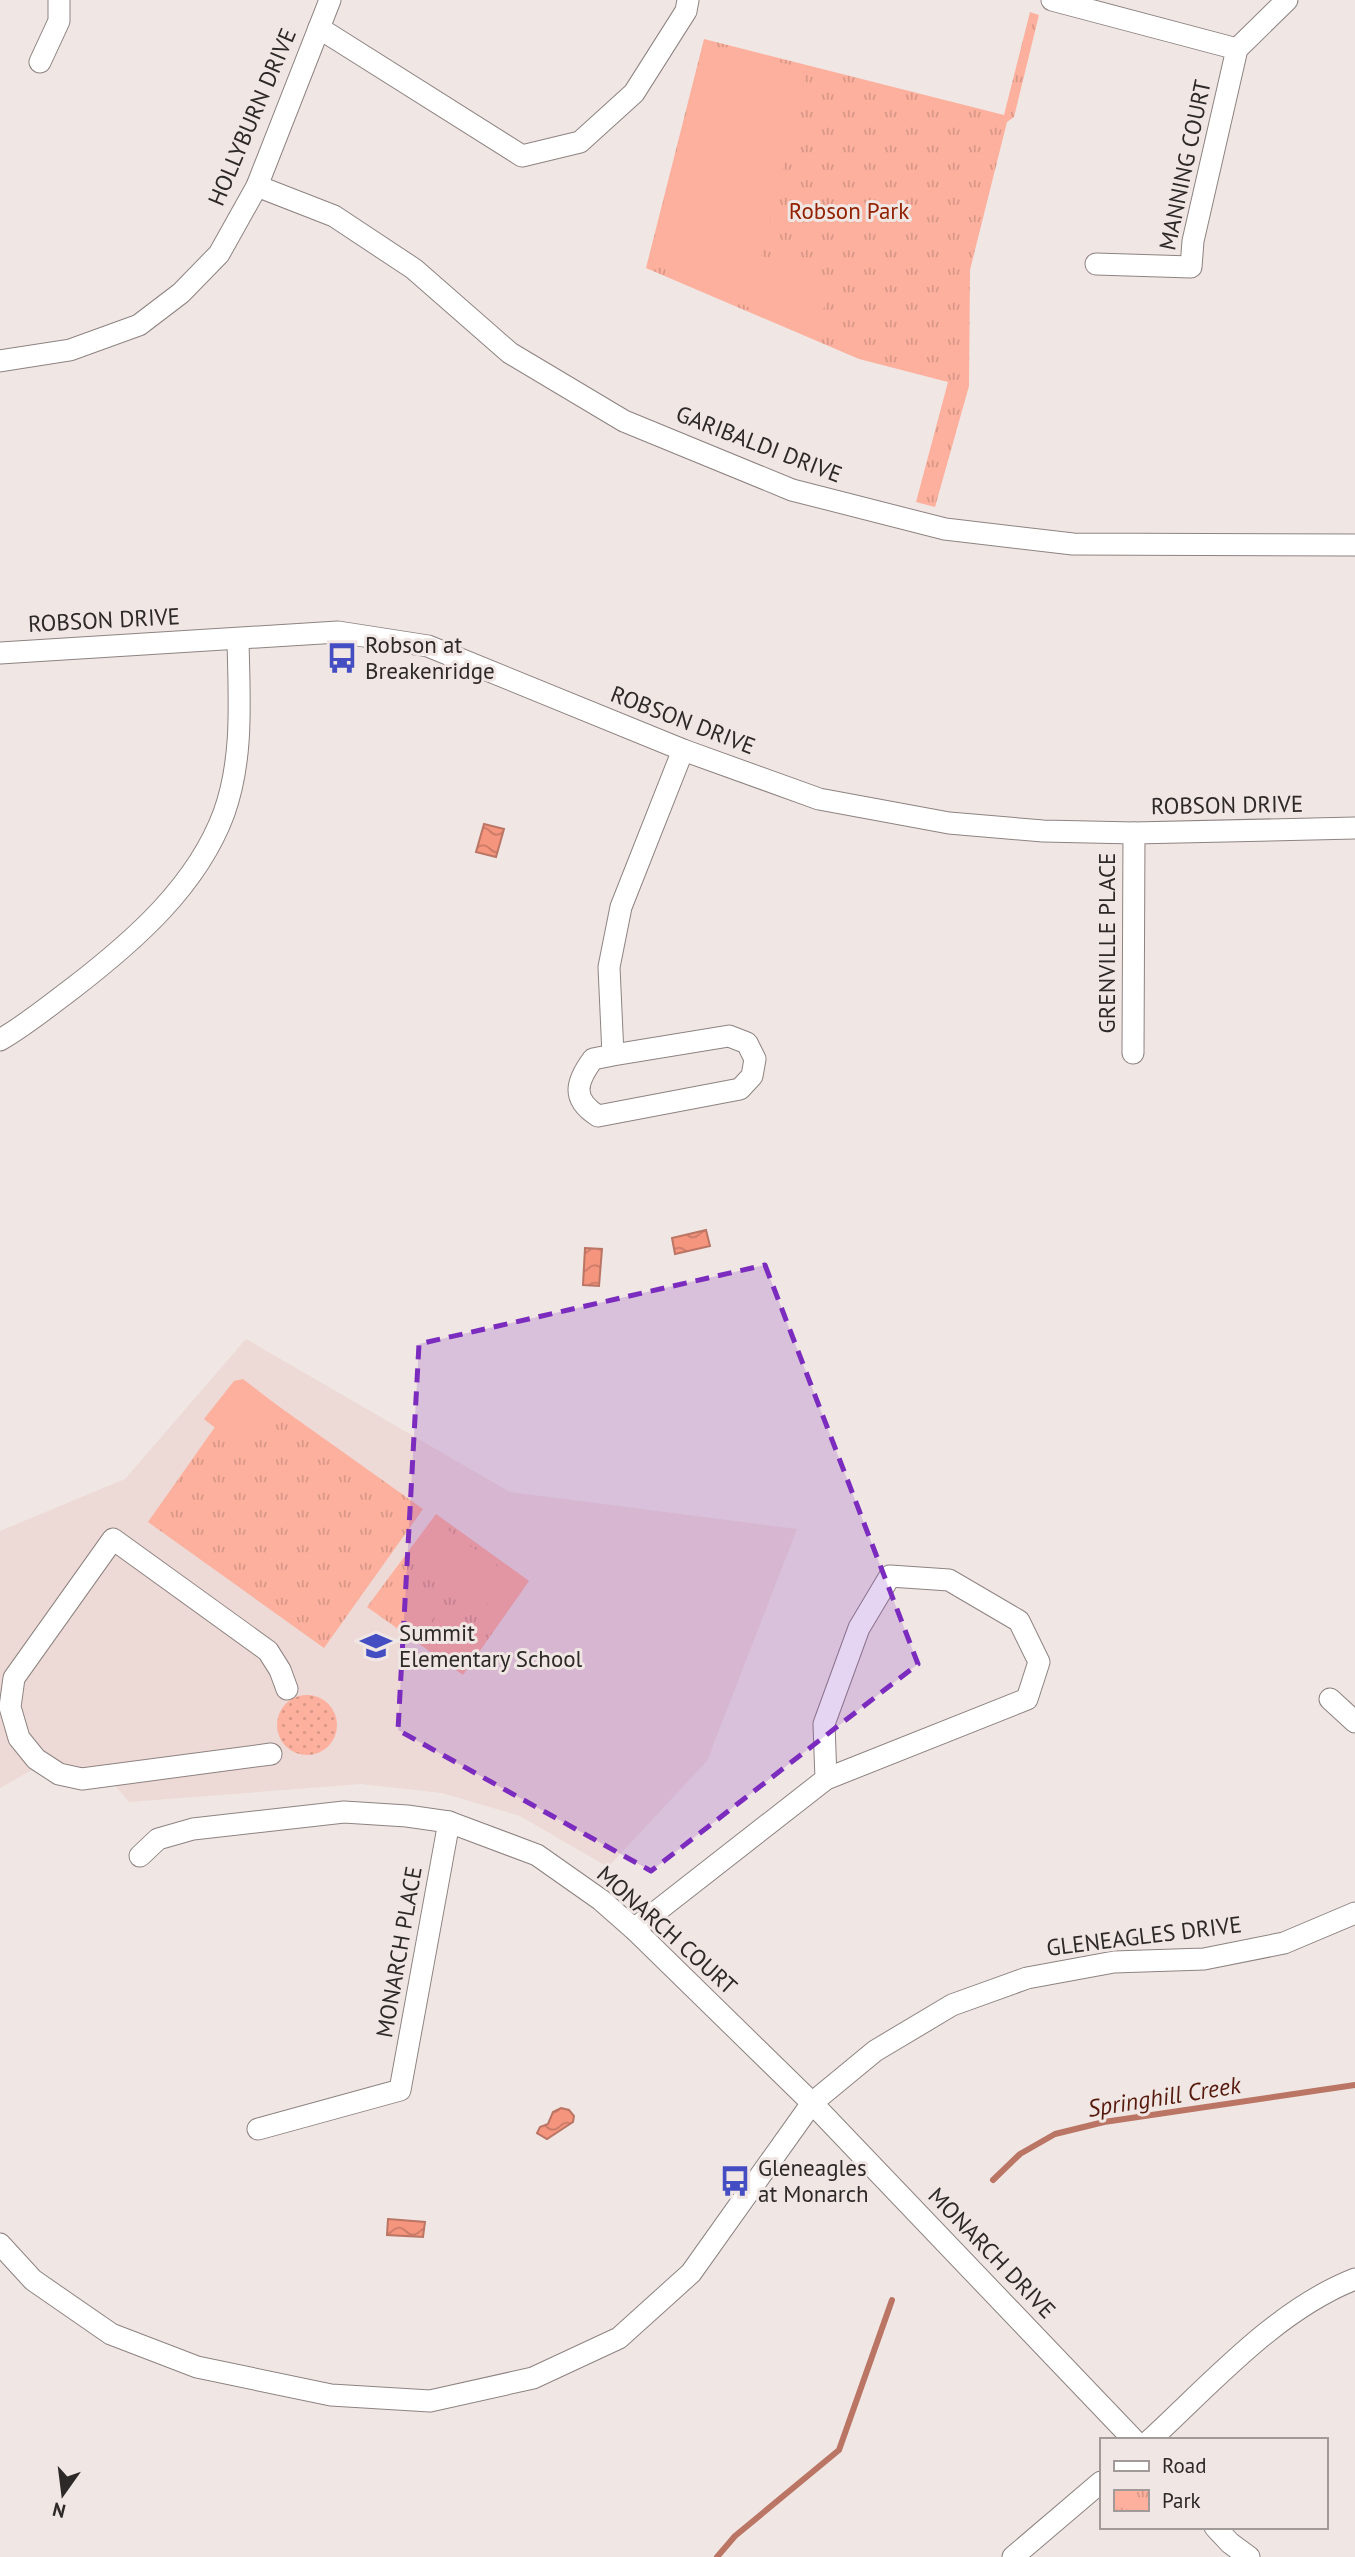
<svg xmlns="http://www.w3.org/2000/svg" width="1355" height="2557" font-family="'PT Sans',sans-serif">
<defs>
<pattern id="grass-dots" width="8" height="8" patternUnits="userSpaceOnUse" patternTransform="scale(1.75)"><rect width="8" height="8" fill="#fcb09d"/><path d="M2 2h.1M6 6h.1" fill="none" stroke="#d89787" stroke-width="1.8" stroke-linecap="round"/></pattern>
<pattern id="park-tufts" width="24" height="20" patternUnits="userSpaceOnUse" patternTransform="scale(1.75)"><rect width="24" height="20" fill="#fcb09d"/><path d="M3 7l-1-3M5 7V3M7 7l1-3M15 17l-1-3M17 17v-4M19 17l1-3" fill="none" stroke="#d89787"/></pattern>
<pattern id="water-waves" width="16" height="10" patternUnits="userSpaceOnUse" patternTransform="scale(1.75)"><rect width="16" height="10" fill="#f6957e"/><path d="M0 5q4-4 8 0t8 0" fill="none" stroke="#c87a67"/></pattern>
</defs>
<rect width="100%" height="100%" fill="#f0e6e3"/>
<!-- built -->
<polygon fill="#edd9d5" points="246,1339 510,1492 797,1529 707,1761 608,1867 520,1816 442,1793 361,1784 129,1802 113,1783 53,1781 32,1770 0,1788 0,1531 125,1479"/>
<!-- grass -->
<circle fill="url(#grass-dots)" cx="307" cy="1725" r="30"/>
<!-- park -->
<g fill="url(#park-tufts)">
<polygon points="1030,12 1039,15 1014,117 1007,122 970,270 969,386 935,507 916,502 948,382 859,359 646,268 704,39 1004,115"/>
<polygon points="246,1383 423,1509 324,1648 148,1522"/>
<polygon points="436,1514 529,1581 463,1675 367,1607"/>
</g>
<!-- garden -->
<g fill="#fcb09d">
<polygon points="704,44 807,69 761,256 832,278 816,336 797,330 649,260"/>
<path d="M 243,1379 L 283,1410 C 257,1439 235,1446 204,1419 L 234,1381 Z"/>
<polygon points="437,1522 480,1553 459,1583 416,1552"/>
<polygon points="482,1555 525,1586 504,1616 461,1585"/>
<polygon points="399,1575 442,1606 421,1636 377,1605"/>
<polygon points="444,1606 488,1638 466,1667 423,1636"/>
</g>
<!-- water -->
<g fill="url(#water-waves)" stroke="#ba7564" stroke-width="2">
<polygon points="484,824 504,829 496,857 476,852"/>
<polygon points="706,1230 710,1246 675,1254 672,1238"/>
<polygon points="585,1248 602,1249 599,1286 583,1285"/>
<polygon points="561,2108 569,2110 574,2116 573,2122 547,2139 537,2133 540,2127 548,2124 553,2112"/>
<polygon points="388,2219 425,2222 423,2237 387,2235"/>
</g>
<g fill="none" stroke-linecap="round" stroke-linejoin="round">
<!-- stream -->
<g stroke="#ba7564" stroke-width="6">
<polyline points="993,2180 1020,2154 1055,2134 1104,2122 1355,2085"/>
<polyline points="717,2557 735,2536 839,2450 892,2300"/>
</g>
<defs>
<g id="minor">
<polyline points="1052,0 1237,49"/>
<polyline points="319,28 522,156 580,142 634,93 686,11 688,0"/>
<polyline points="40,62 59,21 59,0"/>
<polyline points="257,186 334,216 414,269 510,353 624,421 792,490 945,529 1073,544 1355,545"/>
<polyline points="1096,264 1191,267 1193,241 1237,49 1287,0"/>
<polyline points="0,361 70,350 139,325 181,293 219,254 257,186 330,0"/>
<polyline points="0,653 338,632 428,646 683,750 819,799 949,823 1043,831 1134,833 1355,828"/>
<path d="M 0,1040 C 26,1025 49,1006 73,988 C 134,941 197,886 224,813 C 244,757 239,697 238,639"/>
<polyline points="1133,1053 1134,833"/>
<path d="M 613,1055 L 729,1036 L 747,1043 L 755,1059 L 752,1076 L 740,1089 L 598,1116 C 571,1099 576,1082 593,1059 L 613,1055 L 609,967 L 621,907 L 683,750"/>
<polyline points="1330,1699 1355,1722"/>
<polyline points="271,1754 82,1779 59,1774 36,1759 19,1738 10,1707 14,1678 113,1539 268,1651 280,1670 287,1689"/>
<polyline points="140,1856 158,1839 193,1829 344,1812 407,1816 449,1822 537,1855 601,1900 634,1929 812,2103 1134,2440"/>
<polyline points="634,1929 826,1779 824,1724 859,1628 890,1576 949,1580 1019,1621 1039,1662 1027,1699 826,1779"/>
<polyline points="258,2129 400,2090 449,1822"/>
<polyline points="0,2244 33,2280 111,2334 197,2367 331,2395 430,2401 533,2378 619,2338 691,2273 812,2103 875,2051 952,2005 1027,1978 1114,1962 1204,1959 1284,1943 1355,1913"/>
<path d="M 1150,2440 C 1212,2383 1276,2310 1355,2279"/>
<polyline points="1215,2527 1230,2543 1249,2557"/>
<polyline points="1013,2557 1101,2482"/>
</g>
</defs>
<!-- minor casing -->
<use href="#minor" stroke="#8d8381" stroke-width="23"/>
<!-- minor -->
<use href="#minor" stroke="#fff" stroke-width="21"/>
</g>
<!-- marked area -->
<path fill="#7b2cbf" fill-opacity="0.2" stroke="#7b2cbf" stroke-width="5" stroke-dasharray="14 9" stroke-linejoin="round" d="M 765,1265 L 918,1664 L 651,1871 L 398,1730 L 419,1344 Z"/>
<!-- icons -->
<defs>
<symbol id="bus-bare" viewBox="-9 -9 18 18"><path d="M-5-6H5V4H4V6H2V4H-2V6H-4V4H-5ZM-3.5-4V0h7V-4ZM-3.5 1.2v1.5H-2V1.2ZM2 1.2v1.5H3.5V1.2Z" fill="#444ec2" stroke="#f0e6e3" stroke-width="2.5" paint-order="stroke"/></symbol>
<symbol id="school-bare" viewBox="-9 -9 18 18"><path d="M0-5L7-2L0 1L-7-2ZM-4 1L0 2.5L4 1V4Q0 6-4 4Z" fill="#444ec2" stroke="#f0e6e3" stroke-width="2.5" paint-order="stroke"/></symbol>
</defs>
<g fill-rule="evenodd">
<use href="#bus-bare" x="320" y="636" width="44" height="44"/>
<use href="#school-bare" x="354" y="1624" width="44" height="44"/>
<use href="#bus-bare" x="713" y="2159" width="44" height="44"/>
</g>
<g text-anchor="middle" stroke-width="6" stroke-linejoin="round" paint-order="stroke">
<!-- street labels -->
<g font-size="23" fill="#2d2928" stroke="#f0e6e3">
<text transform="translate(252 117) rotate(-67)" y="8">HOLLYBURN DRIVE</text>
<text transform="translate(1185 165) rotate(-78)" y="8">MANNING COURT</text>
<text transform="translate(759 444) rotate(21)" y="8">GARIBALDI DRIVE</text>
<text transform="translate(104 620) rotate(-3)" y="8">ROBSON DRIVE</text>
<text transform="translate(683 720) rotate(21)" y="8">ROBSON DRIVE</text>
<text transform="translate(1227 805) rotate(-1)" y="8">ROBSON DRIVE</text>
<text transform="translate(1107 943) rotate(-90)" y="8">GRENVILLE PLACE</text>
<text transform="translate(667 1930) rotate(42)" y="8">MONARCH COURT</text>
<text transform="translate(1144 1936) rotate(-7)" y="8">GLENEAGLES DRIVE</text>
<text transform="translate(399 1952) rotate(-80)" y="8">MONARCH PLACE</text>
<text transform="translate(992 2253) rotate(46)" y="8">MONARCH DRIVE</text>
</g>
<!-- park labels -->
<g font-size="23" fill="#922203" stroke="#f0e6e3">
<text x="849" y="219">Robson Park</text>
</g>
<!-- poi labels -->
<g font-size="23" fill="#2d2928" stroke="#f0e6e3" text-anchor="start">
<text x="365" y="653">Robson at<tspan x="365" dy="26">Breakenridge</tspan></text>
<text x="399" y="1641">Summit<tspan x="399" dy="26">Elementary School</tspan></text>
<text x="758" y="2176">Gleneagles<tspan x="758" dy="26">at Monarch</tspan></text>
</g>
<!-- water labels -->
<g font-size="24" font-style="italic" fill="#561a0d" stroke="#f0e6e3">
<text transform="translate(1164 2097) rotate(-9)" y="8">Springhill Creek</text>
</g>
</g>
<!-- legend -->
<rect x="1100" y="2438" width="228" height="91" fill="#f0e6e3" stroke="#a29a98" stroke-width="2"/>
<rect x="1114" y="2461" width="35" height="10" fill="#ffffff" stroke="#a29a98" stroke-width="2"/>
<text x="1162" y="2473" font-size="21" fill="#2d2928">Road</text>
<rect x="1114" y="2490" width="35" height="21" fill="url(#park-tufts)" stroke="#a29a98" stroke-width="2"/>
<text x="1162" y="2508" font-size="21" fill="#2d2928">Park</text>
<!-- north arrow -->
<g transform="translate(63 2494) rotate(194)" stroke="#f0e6e3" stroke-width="5" paint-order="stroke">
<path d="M0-5L12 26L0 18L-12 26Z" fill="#2d2928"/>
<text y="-10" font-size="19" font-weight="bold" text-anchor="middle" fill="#2d2928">N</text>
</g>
</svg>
